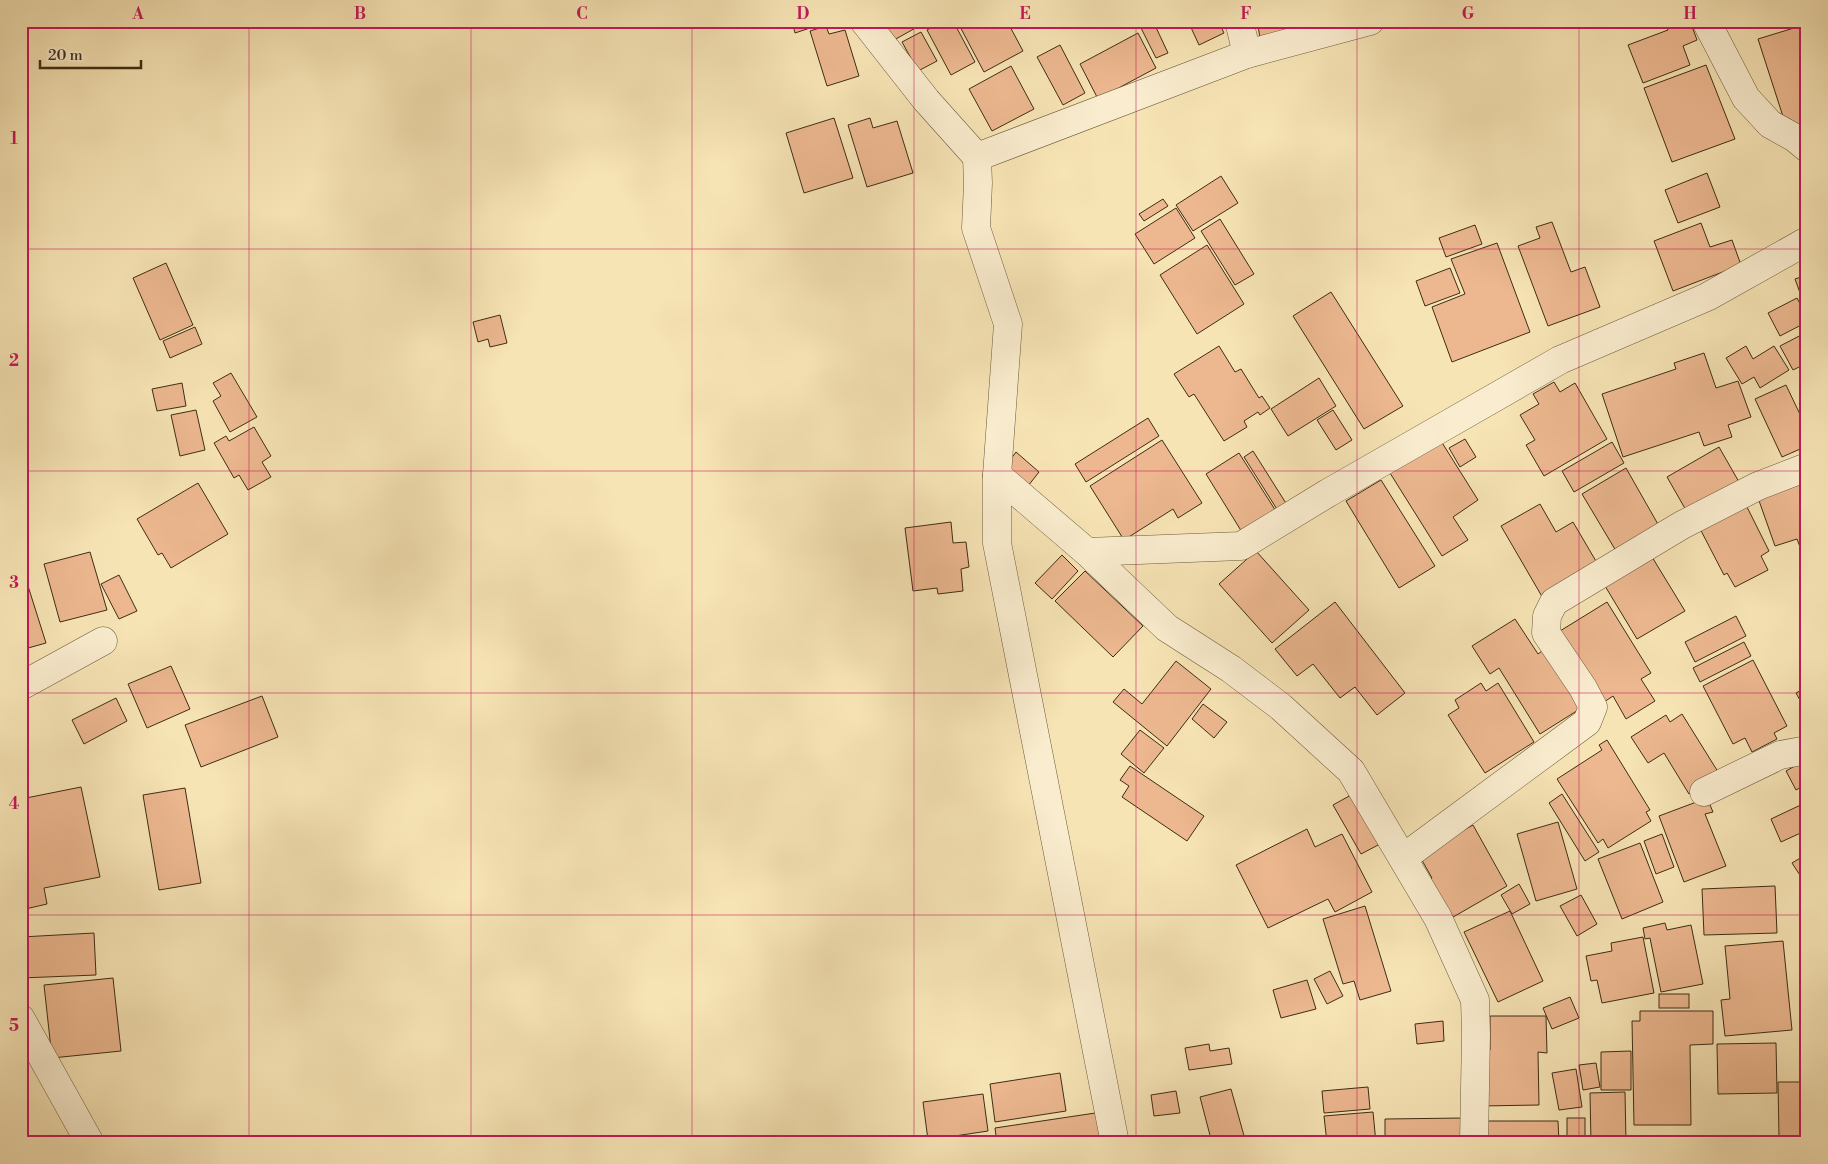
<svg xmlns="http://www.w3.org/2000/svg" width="1828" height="1164" font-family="'Libre Bodoni',serif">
<rect width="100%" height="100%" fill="#f7e4b5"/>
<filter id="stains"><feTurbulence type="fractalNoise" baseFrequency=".004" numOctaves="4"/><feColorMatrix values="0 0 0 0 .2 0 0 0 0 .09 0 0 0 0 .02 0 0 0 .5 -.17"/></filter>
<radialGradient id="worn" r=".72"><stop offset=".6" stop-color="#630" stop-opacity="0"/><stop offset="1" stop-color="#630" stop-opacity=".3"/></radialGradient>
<!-- building -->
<g fill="#edb890" stroke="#3e2d14">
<polygon points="792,21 831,21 795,33"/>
<polygon points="884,21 928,21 894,40"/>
<polygon points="943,21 953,21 975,62 951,75 927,30"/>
<polygon points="957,21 1007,21 1023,51 984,72"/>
<polygon points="1149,21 1153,21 1168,53 1156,58 1140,26"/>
<polygon points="1188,21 1218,21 1224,33 1199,45"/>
<polygon points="1247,21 1298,21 1300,33 1260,39 1258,25 1248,27"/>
<polygon points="1665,21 1690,21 1697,40 1683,46 1690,65 1643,83 1628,45 1668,30"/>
<polygon points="1807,24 1807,126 1788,132 1758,39"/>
<polygon points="826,26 829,34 845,30 859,76 827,86 810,31"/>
<polygon points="921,32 937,61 918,71 902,42"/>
<polygon points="1138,33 1156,68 1098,99 1080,64"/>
<polygon points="1060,45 1085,93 1063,105 1037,57"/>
<polygon points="1706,65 1735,139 1672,162 1644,88"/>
<polygon points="1011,66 1034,109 992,131 969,89"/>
<polygon points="834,118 853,178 804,193 786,133"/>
<polygon points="870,118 873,128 897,121 913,173 867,187 848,125"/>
<polygon points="1707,173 1720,207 1678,223 1665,190"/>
<polygon points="1221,176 1238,203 1193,231 1176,205"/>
<polygon points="1163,199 1168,206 1144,221 1139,214"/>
<polygon points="1176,208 1195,238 1154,264 1135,234"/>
<polygon points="1220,219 1254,274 1235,285 1201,231"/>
<polygon points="1552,222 1571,272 1585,267 1600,307 1548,326 1518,246 1540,238 1536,227"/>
<polygon points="1701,223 1710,247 1732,240 1741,265 1673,291 1654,241"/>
<polygon points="1475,225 1482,244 1446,257 1439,238"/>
<polygon points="1497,243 1530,332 1452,362 1432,307 1465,294 1451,259"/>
<polygon points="1207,245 1244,304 1197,334 1160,275"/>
<polygon points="166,263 193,325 160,340 133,278"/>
<polygon points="1450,268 1460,293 1425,306 1416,281"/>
<polygon points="1807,275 1807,312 1795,279"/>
<polygon points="1331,292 1403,406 1364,429 1293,316"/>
<polygon points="1797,298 1807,317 1807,322 1780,336 1768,313"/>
<polygon points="500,315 507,343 490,347 488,339 478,342 473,322"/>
<polygon points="195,327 202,344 170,358 163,341"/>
<polygon points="1807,332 1807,363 1793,370 1780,346"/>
<polygon points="1219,346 1235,372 1241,369 1259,398 1262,396 1270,408 1260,415 1258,412 1244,421 1247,427 1224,441 1194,394 1189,397 1174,374"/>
<polygon points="1746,346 1753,359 1774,346 1789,370 1760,388 1754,377 1742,384 1726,358"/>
<polygon points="1704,353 1716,388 1738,381 1751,417 1728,425 1732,437 1704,446 1699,432 1623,457 1602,394 1676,369 1674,363"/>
<polygon points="231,373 257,417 230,432 213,401 221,396 213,383"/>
<polygon points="1319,378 1336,406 1288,436 1271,409"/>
<polygon points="1554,382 1560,392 1575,383 1607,439 1544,476 1526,445 1535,440 1520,415 1539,404 1533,394"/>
<polygon points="182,383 186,406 157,411 152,389"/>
<polygon points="1786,385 1807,429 1807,446 1782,457 1755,399"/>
<polygon points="1807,399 1807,417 1799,403"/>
<polygon points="196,410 205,450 180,456 171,415"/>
<polygon points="1333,410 1352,440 1336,450 1317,420"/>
<polygon points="1148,418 1159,436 1086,482 1075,464"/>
<polygon points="254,427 271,456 262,462 271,477 248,490 239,475 234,478 214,443 226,436 229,441"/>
<polygon points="1465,439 1476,457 1460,467 1449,448"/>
<polygon points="1162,440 1202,503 1178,518 1173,509 1124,540 1090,486"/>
<polygon points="1441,441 1478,500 1453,517 1468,540 1442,556 1390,473"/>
<polygon points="1612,442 1624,463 1574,492 1562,471"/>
<polygon points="1719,447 1743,489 1691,519 1667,477"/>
<polygon points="1253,451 1289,508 1280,514 1244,457"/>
<polygon points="1016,452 1039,472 1028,486 1005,467"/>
<polygon points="1239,453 1279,516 1245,537 1206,474"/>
<polygon points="1626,468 1659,526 1616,551 1582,494"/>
<polygon points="1807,478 1807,554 1803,555 1797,539 1775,546 1757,495"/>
<polygon points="1381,480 1435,566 1399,588 1346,501"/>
<polygon points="198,483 228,534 171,568 162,553 158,555 137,519"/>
<polygon points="1742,497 1769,551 1761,556 1768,570 1735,587 1727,573 1724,575 1696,521"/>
<polygon points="1540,504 1556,532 1573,522 1600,568 1544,600 1501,526"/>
<polygon points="951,522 953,543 966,542 969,567 961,569 963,591 938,594 937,588 913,591 905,528"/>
<polygon points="1256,551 1309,610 1272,643 1219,584"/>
<polygon points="90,552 107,610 60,622 44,564"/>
<polygon points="1649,552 1685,611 1637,639 1602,581"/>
<polygon points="1062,555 1078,571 1052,599 1035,583"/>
<polygon points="1085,571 1143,626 1113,657 1055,601"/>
<polygon points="119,575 137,611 119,619 101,584"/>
<polygon points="28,586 46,643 21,650 21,588"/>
<polygon points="1335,602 1405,693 1377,715 1355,687 1340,698 1313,664 1297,676 1275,649"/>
<polygon points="1607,602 1651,673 1641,679 1655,701 1626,719 1613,696 1604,702 1560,631"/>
<polygon points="1736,616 1746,636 1695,662 1685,642"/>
<polygon points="1515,619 1538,654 1546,648 1583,707 1540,734 1499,668 1490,674 1472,646"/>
<polygon points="1744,642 1751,656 1700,682 1693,668"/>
<polygon points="1753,660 1787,726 1774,733 1777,739 1752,752 1745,738 1733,744 1703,686"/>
<polygon points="1176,661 1211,689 1167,746 1113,702 1124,689 1142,704"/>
<polygon points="171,666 190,709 147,728 128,684"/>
<polygon points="1481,683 1486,691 1498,683 1534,742 1485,773 1448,715 1459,708 1455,700"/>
<polygon points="1807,687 1807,713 1796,693"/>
<polygon points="262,696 278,737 201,767 185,725"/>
<polygon points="116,698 127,721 84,744 72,720"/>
<polygon points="1203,704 1227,722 1214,738 1192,719"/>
<polygon points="1682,714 1720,775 1689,794 1664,753 1648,763 1631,737 1666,715 1670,722"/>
<polygon points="1140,730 1164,748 1144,773 1121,754"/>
<polygon points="1607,740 1650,810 1646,812 1651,821 1608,848 1603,839 1598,843 1557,779 1602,750 1599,745"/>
<polygon points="1802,762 1807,772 1807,784 1796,790 1786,771"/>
<polygon points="1130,766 1204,816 1187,841 1122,797 1129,786 1120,780"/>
<polygon points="81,787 100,877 44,888 47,904 21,910 21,799"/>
<polygon points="185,788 201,883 159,890 143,795"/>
<polygon points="1562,794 1599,852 1585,861 1549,803"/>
<polygon points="1351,795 1380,844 1361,854 1333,805"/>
<polygon points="1707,798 1713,812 1705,814 1726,866 1684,882 1659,816"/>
<polygon points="1807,802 1807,830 1781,842 1771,819"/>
<polygon points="1558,822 1577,889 1536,901 1517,834"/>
<polygon points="1473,825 1507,886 1448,920 1426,881 1432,878 1419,855"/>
<polygon points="1307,829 1315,847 1342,834 1372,892 1335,912 1328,899 1268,928 1236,865"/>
<polygon points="1662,834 1674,867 1656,874 1644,841"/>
<polygon points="1640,843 1663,902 1622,919 1598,859"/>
<polygon points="1807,854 1807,886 1792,863"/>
<polygon points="1519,884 1530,904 1512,914 1501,895"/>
<polygon points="1775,886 1777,933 1704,935 1702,889"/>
<polygon points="1581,895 1597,924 1577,936 1560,906"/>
<polygon points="1365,906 1391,991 1360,1000 1354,981 1343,984 1323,919"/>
<polygon points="1510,911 1543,981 1498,1002 1464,932"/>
<polygon points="1665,923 1667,930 1691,925 1703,984 1661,992 1650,938 1645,939 1643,928"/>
<polygon points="94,933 96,975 21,978 21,937"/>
<polygon points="1643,937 1654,993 1602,1003 1597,980 1591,981 1586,956 1612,951 1611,943"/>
<polygon points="1783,941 1792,1030 1725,1036 1721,1000 1730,999 1725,946"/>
<polygon points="1330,971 1343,996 1327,1004 1314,979"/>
<polygon points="113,978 121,1051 52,1058 44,985"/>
<polygon points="1307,980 1316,1009 1281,1018 1273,990"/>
<rect x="1659" y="994" width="30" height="14"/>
<polygon points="1570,997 1579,1018 1552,1029 1543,1008"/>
<polygon points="1640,1011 1713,1011 1713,1044 1690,1045 1691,1125 1634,1125 1632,1021 1640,1021"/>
<polygon points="1490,1016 1546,1016 1547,1053 1538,1052 1539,1105 1481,1106 1481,1050 1490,1050"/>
<polygon points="1443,1021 1444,1041 1417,1044 1415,1024"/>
<polygon points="1776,1043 1777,1093 1718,1094 1717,1044"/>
<polygon points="1209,1044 1210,1051 1229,1048 1232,1064 1189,1070 1185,1048"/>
<polygon points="1631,1051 1631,1090 1601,1090 1601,1052"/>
<polygon points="1596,1063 1600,1087 1583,1090 1579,1065"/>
<polygon points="1576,1069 1582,1107 1559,1110 1552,1073"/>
<polygon points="1060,1073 1066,1111 995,1122 990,1084"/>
<polygon points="1778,1082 1807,1082 1807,1137 1779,1137"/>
<polygon points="1368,1087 1370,1109 1324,1113 1322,1091"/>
<polygon points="1231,1089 1246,1143 1212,1143 1200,1097"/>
<polygon points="1176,1091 1180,1113 1154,1116 1151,1095"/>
<polygon points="1625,1092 1626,1143 1591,1143 1590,1093"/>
<polygon points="983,1094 988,1131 928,1140 923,1102"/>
<polygon points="1102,1112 1107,1143 997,1143 995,1128"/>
<polygon points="1373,1112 1376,1143 1327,1143 1324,1116"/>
<polygon points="1463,1118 1463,1143 1385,1143 1385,1119"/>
<rect x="1567" y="1118" width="18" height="25"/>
<polygon points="1486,1121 1558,1121 1559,1143 1486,1143"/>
<polygon points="1321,1137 1321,1143 1309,1143 1309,1138"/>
<polygon points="979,1138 980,1143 944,1143"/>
</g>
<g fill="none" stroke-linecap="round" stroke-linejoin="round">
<defs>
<g id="street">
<polyline points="864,21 926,100 977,157 1247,54 1370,21"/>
<polyline points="1239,21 1247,54"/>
<polyline points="1706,21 1746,98 1770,124 1795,138 1807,148"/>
<polyline points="977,157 978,183 976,228 1008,324 997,475 997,543 1115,1143"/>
<polyline points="997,475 1087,552 1167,628 1231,669 1281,707 1351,771 1438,918 1475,1000 1476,1034 1474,1143"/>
<polyline points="1087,552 1241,546 1328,493 1560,360 1707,297 1807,241"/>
<polyline points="21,686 103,641"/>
<polyline points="1704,792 1780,755 1807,750"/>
<polyline points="1403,858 1587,722 1593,707 1583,688 1546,633 1547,616 1554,602 1682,525 1758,486 1807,467"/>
<polyline points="21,1019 90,1143"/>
</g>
</defs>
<!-- street casing -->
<use href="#street" stroke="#6c5b3c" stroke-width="29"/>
<!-- street -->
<use href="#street" stroke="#faedcf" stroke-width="28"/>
</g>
<!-- grid -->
<path fill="none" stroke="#c2185b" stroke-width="1" stroke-opacity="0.55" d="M 249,21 L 249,1143M 471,21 L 471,1143M 692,21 L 692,1143M 914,21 L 914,1143M 1136,21 L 1136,1143M 1357,21 L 1357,1143M 1579,21 L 1579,1143M 21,249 L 1807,249M 21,471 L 1807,471M 21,693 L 1807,693M 21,915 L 1807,915"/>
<!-- margin -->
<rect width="1828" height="1164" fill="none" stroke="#f7e4b5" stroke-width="55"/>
<!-- scale -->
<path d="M40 60v8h101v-8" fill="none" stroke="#3e2d14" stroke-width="2.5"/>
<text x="48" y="60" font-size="15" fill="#3e2d14" stroke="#faedcf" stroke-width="4" paint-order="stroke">20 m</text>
<rect x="28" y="28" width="1772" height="1108" fill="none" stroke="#c2185b" stroke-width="2"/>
<g font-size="16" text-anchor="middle" font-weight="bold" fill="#c2185b">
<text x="138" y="19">A</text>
<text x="360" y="19">B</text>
<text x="582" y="19">C</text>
<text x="803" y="19">D</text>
<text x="1025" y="19">E</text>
<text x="1246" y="19">F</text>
<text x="1468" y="19">G</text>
<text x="1690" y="19">H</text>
<text x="14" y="144">1</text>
<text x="14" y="366">2</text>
<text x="14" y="588">3</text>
<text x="14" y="809">4</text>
<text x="14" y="1031">5</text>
</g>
<rect width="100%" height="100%" filter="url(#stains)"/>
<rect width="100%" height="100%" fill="url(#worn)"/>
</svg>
